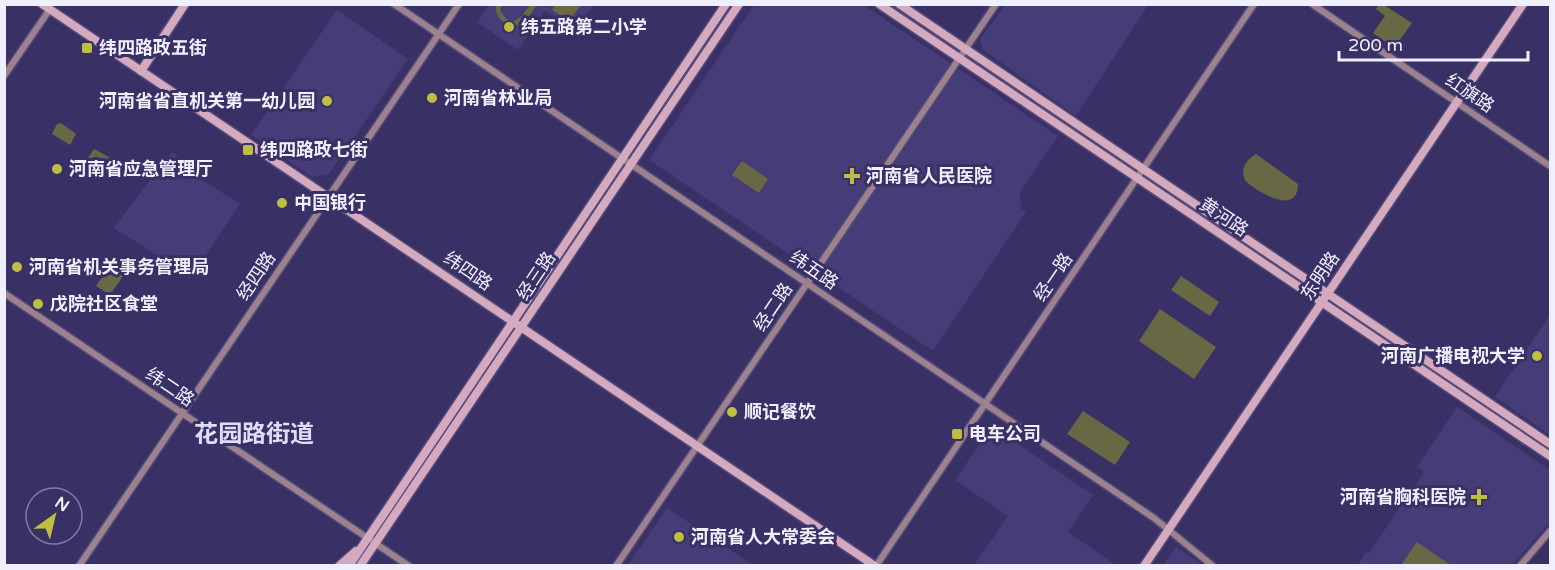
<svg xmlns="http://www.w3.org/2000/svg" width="1555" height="570" font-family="'Varela Round','Noto Sans SC',sans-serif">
<rect width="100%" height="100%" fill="#393066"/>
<!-- built -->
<g fill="#463c77">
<polygon points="489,5 593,5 575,32 545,11 518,50 477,22"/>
<polygon points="754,5 864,5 1058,136 1020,192 1021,208 1026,212 933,351 649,160"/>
<polygon points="1005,5 1005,4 1148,5 1076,116 982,49 980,39"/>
<polygon points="337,10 408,59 329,174 312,177 251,135"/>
<polygon points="172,152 201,173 199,178 240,204 190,279 137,242 113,228"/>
<polygon points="1550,315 1550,435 1495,397"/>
<polygon points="1457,407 1550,470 1550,522 1512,565 1357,566 1366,552 1369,553 1424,472 1417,467"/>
<polygon points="992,426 1093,495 1068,532 1116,565 974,565 1008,516 955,480"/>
<polygon points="667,508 753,565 628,565"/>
<polygon points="1176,547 1203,565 1163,565"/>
</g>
<!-- green -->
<g fill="#686845">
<polygon points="556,4 581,4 581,5 569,21 552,10"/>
<path d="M 496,5 L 502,5 L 500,10 L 506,19 L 514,21 L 521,17 L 530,5 L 537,5 L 525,22 L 515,26 C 502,24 495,17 496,5 Z"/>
<polygon points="1379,5 1384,5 1412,23 1394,48 1373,33 1385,16 1376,9"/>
<polygon points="61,123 76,134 70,145 52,134 57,124"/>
<polygon points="94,149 114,160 115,163 109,172 88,158"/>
<path d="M 1256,154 L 1298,184 C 1298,217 1256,192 1245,180 C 1240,169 1246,160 1256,154 Z"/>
<polygon points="742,161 768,179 759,193 732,175"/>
<polygon points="114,260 128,269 110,295 96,286"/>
<polygon points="1181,276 1219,302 1210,316 1171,290"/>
<polygon points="1160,309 1216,347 1194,379 1139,341"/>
<polygon points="1083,411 1130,442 1115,465 1067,434"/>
<polygon points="1417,542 1449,564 1449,565 1401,565"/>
</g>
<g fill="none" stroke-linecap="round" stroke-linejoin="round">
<defs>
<g id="street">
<polyline points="394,4 1154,518 1213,566"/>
<polyline points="1312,4 1550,166"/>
<polyline points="4,76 50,9"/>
<polyline points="4,293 409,566"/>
<polyline points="79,566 459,4"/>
<polyline points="616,566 996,4"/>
<polyline points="876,566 1254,4"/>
<polyline points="1520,566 1550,531"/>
</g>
<g id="secondary">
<polyline points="42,4 875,566"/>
<polyline points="879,4 1550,456"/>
<polyline points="899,4 1550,444"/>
<polyline points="141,71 185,4"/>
<polyline points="339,566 356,551"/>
<polyline points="349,566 726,4"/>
<polyline points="360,566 739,4"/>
<polyline points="1144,566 1523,4"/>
</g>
</defs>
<!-- street casing -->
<use href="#street" stroke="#534b7b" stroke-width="9"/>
<!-- secondary casing -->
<use href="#secondary" stroke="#534b7b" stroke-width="11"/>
<!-- street -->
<use href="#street" stroke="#9d828e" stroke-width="6"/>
<!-- secondary -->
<use href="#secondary" stroke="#d5a9be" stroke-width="8"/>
</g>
<!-- markers -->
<g fill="#bfbe41" stroke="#393066" stroke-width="2">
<circle cx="509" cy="27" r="6"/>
<rect x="81" y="42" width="12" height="12" rx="3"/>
<circle cx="432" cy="98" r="6"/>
<circle cx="327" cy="101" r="6"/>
<rect x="242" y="144" width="12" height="12" rx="3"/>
<circle cx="57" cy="169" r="6"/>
<path d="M849 167h6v6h6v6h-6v6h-6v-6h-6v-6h6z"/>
<circle cx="282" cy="203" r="6"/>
<circle cx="17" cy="267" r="6"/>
<circle cx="38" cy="304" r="6"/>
<circle cx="1537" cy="356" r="6"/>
<circle cx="732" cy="412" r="6"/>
<rect x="951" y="428" width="12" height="12" rx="3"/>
<path d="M1476 488h6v6h6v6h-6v6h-6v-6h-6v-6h6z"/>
<circle cx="679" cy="537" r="6"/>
</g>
<g text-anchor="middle" stroke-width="6" stroke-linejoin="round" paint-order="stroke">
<!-- poi labels -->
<g font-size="18" font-weight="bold" fill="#f0effd" stroke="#393066" text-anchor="start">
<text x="521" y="33">纬五路第二小学</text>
<text x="99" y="54">纬四路政五街</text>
<text x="444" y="104">河南省林业局</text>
<text x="315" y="107" text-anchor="end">河南省省直机关第一幼儿园</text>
<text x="260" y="156">纬四路政七街</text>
<text x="69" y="175">河南省应急管理厅</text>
<text x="866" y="182">河南省人民医院</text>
<text x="294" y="209">中国银行</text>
<text x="29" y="273">河南省机关事务管理局</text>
<text x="50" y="310">戊院社区食堂</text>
<text x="1525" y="362" text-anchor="end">河南广播电视大学</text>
<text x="744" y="418">顺记餐饮</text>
<text x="969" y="440">电车公司</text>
<text x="1466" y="503" text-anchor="end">河南省胸科医院</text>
<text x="691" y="543">河南省人大常委会</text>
</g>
<!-- street labels -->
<g font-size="18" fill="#f0effd" stroke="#393066">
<text transform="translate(1470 93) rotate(34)" y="6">红旗路</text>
<text transform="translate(1224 217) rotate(34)" y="6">黄河路</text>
<text transform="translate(814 270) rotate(34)" y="6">纬五路</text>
<text transform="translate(468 271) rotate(34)" y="6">纬四路</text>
<text transform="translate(256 276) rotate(-56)" y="6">经四路</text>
<text transform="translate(536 276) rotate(-56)" y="6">经三路</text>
<text transform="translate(1320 276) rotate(-56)" y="6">东明路</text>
<text transform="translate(1053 277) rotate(-56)" y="6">经一路</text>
<text transform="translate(773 307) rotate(-56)" y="6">经二路</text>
<text transform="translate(170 387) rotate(34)" y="6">纬二路</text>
</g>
<!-- district labels -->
<g font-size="24" font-weight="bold" fill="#dfddf8" stroke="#393066">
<text x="254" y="442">花园路街道</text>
</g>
</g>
<!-- border -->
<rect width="1555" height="570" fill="none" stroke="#f0effd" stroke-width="12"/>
<!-- north arrow -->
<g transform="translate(54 516) rotate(34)"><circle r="28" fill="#393066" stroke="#827ca2" stroke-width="1.5"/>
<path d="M0-4.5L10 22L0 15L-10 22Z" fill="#bfbe41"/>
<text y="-9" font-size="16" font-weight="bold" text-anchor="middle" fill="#f0effd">N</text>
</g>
<!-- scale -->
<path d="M1339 51v9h189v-9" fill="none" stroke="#f0effd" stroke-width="3"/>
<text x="1348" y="51" font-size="18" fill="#f0effd" stroke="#393066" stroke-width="4.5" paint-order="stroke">200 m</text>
</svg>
